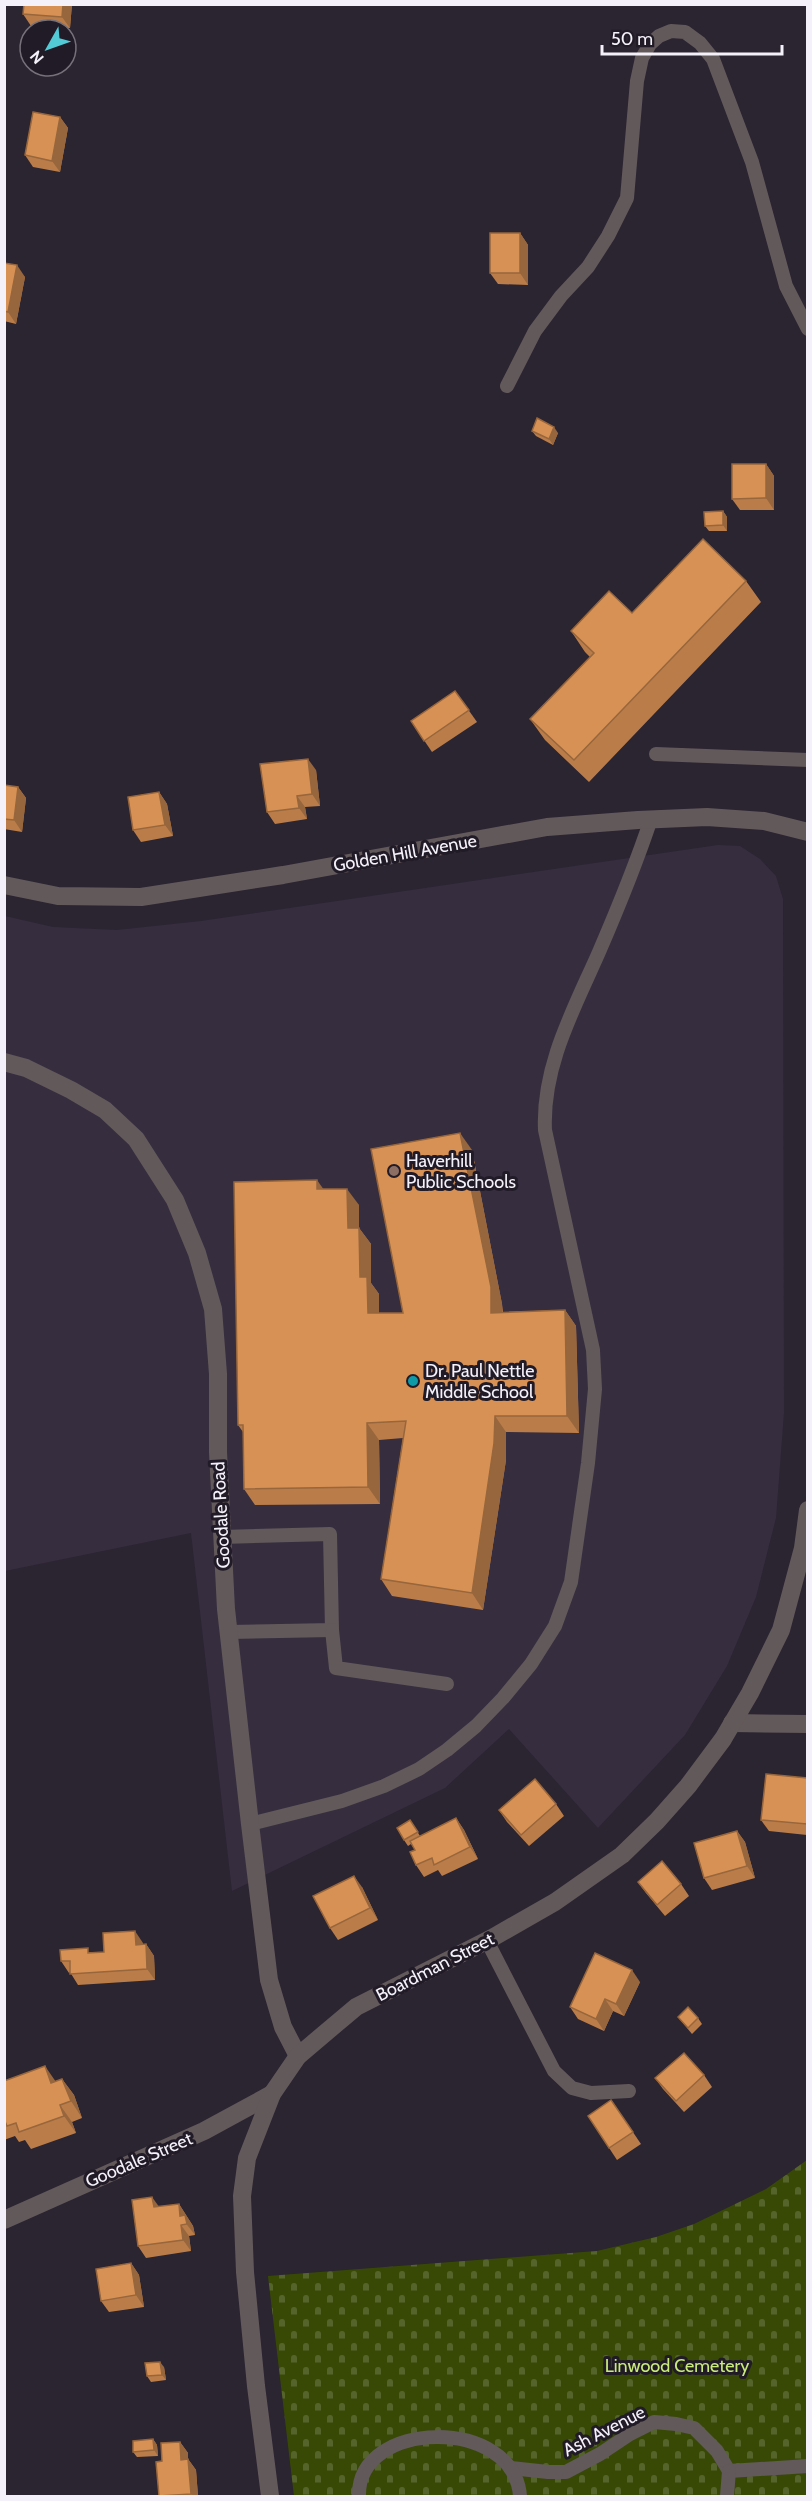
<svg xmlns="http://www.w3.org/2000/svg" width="812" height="2501" font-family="Cabin,sans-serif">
<defs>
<pattern id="cemetery-stones" width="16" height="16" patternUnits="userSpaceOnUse" patternTransform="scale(1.5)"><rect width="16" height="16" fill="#384906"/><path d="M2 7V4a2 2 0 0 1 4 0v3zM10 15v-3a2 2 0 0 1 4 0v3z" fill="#55642b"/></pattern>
</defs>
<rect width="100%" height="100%" fill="#2b2431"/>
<!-- built -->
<polygon fill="#362d3f" points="718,845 740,846 760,859 776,876 783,899 784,1413 776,1518 756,1597 727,1666 685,1735 598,1828 509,1729 445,1788 232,1891 191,1533 5,1571 5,916 53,927 117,930 201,921"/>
<!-- cemetery -->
<polygon fill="url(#cemetery-stones)" points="807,2160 807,2496 294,2496 268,2276 597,2251 656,2237 694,2224 766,2189"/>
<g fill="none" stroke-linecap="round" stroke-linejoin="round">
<!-- lane -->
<g stroke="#62595a" stroke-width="14">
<polyline points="507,386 535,331 561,296 588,267 608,236 627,198 637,81 642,58 650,44 659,36 671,31 685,32 700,43 713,59 752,162 786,286 808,329"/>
<polyline points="656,754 808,760"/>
<polyline points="222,1537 330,1534 332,1630 229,1632"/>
<polyline points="332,1630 336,1668 447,1684"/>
<path d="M 250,1824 L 342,1801 L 384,1786 L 419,1769 L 447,1750 L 476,1726 L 503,1698 L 531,1664 L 555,1626 L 571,1582 L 588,1463 L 595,1389 L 593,1350 L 545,1130 C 542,1066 574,1009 599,952 C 618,908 636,864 651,819"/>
<polyline points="487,1941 554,2071 572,2088 591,2093 629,2091"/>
<polyline points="511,2468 548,2472 566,2472 600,2454 630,2434 654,2422 676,2424 694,2428 717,2451 729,2471"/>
<polyline points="729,2471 808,2466"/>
<path d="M 359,2496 C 357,2419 514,2416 520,2496"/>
<polyline points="727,2496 729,2471"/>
</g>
<!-- street -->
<g stroke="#62595a" stroke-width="18">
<polyline points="4,885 58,896 141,897 283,875 547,827 638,820 707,817 764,821 808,832"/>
<polyline points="4,1062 26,1068 71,1090 105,1110 136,1139 175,1200 197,1253 213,1309 218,1374 218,1452 226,1609 250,1824 269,1980 283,2027 298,2056"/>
<polyline points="732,1723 808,1724"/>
<polyline points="4,2220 204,2131 272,2094"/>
<polyline points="270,2496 256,2386 245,2272 242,2196 247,2158 272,2094 298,2056 356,2007 492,1938 555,1902 622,1855 657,1821 688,1786 723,1739 750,1693 781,1630 803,1548 808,1510"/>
</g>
</g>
<!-- wall -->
<g fill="#ba7d49">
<polygon points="24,4 72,4 70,28 31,26 23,14"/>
<polygon points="60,117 68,128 60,172 33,167 25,155"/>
<polygon points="520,233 528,245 528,285 498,284 490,273"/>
<polygon points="4,263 25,277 16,324 4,321"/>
<polygon points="532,431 558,433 553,445 536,436"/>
<polygon points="766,464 774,476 774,510 740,510 732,499"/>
<polygon points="723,511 727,517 727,531 709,531 705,526"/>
<polygon points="746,581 761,602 589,782 545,740 530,719 590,657 585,652 571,631"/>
<polygon points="455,691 477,722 432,752 411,721"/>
<polygon points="316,770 320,806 305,807 307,819 275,824 267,812"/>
<polygon points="4,785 18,787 26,798 22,832 4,829"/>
<polygon points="159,792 167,804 173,836 141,842 133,830"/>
<polygon points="472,1150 502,1304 503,1312 565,1310 576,1326 579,1433 506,1432 506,1460 483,1610 392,1596 381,1579 403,1438 379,1440 380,1504 255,1505 244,1489 243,1432 238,1425 323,1189 359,1205 359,1228 371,1244 371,1283 379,1294 379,1313 403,1313"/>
<polygon points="807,1778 807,1835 769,1831 761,1820"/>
<polygon points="556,1804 564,1816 529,1846 507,1822 499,1810"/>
<polygon points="456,1818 464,1830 478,1859 442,1876 438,1870 424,1877 416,1865 415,1850 411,1844 408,1846 404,1840 410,1820 420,1836"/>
<polygon points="737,1831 745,1842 755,1878 712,1890 704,1878"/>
<polygon points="638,1882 681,1884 689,1896 665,1916 646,1893"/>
<polygon points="362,1887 378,1920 338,1940 330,1928"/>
<polygon points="143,1943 143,1945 146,1944 154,1956 155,1980 78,1985 70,1972 69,1973 61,1961 91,1952 104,1952"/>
<polygon points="640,1982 624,2016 613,2011 604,2031 578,2019 570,2007"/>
<polygon points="678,2017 698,2018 702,2024 692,2034"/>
<polygon points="704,2075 712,2087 684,2112 663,2089 655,2078"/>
<polygon points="62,2079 74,2095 82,2118 72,2122 76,2133 31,2149 25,2140 19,2142 15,2136 4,2140 4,2081 56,2081"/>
<polygon points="611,2100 641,2144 617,2160 588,2116"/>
<polygon points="179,2204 193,2226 195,2235 189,2236 191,2251 146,2258 138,2246 159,2207"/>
<polygon points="131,2263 139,2275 144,2307 109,2312 101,2301"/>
<polygon points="164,2367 166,2380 151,2382 147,2376"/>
<polygon points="153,2439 157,2445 158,2456 137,2457 133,2452"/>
<polygon points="180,2442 188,2453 188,2459 196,2470 198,2496 159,2496 162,2461"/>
</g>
<!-- shaded-wall -->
<g fill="#97663c">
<polygon points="63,4 72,4 70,28 62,17"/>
<polygon points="60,117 68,128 60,172 52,161"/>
<polygon points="520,233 528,245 528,285 520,273"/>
<polygon points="17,265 25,277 16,324 8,312"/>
<polygon points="554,427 558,433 553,445 549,439"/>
<polygon points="766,464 774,476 774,510 766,498"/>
<polygon points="723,511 727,517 727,531 723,525"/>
<polygon points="308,759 316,770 320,806 312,794"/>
<polygon points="18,787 26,798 22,832 14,820"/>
<polygon points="159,792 167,804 173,836 165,825"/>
<polygon points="297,796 305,807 307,819 299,808"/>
<polygon points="460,1133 472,1150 502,1304 503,1329 491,1313"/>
<polygon points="317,1180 329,1197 317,1189"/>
<polygon points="347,1189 359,1205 359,1245 348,1228"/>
<polygon points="359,1228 371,1244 371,1283 379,1294 379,1330 368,1313 360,1277"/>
<polygon points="565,1310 576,1326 579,1433 567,1416"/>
<polygon points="495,1416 506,1432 506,1460 483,1610 472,1593"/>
<polygon points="367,1423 379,1440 380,1504 368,1487"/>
<polygon points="456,1818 464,1830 478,1859 470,1847"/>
<polygon points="737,1831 745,1842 755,1878 747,1866"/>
<polygon points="354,1876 362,1887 378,1920 370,1908"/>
<polygon points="135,1931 143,1943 144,1956 136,1945"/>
<polygon points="146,1944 154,1956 155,1980 147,1969"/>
<polygon points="632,1970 640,1982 624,2016 616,2004"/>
<polygon points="605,1999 613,2011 604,2031 596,2019"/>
<polygon points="45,2066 56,2082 51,2083"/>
<polygon points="62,2079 74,2095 82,2118 71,2101"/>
<polygon points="60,2105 72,2122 76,2133 64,2116"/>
<polygon points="152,2197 160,2208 154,2207"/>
<polygon points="179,2204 193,2226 195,2235 180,2216"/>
<polygon points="181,2225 189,2236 191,2251 183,2240"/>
<polygon points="131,2263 139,2275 144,2307 136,2295"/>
<polygon points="160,2362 164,2367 166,2380 162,2375"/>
<polygon points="153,2439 157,2445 158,2456 154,2450"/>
<polygon points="180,2442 188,2453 188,2459 196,2470 198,2496 193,2496 191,2494 181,2460"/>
</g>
<!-- building -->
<g fill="#d89155" stroke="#97663c" stroke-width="1.5">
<polygon points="24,4 63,4 62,17 23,14"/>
<polygon points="33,112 60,117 52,161 25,155"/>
<rect x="490" y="233" width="30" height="40"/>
<polygon points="4,263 17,265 8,312 4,311"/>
<polygon points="537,418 554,427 549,439 532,431"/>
<polygon points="732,464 766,464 766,498 732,499"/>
<polygon points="723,511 723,525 705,526 704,512"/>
<polygon points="703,539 746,581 574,760 530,719 594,653 571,631 609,591 632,613"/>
<polygon points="455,691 469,710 424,741 411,721"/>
<polygon points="308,759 312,794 297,796 299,808 267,812 260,764"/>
<polygon points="4,785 18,787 14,820 4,819"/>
<polygon points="159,792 165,825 133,830 128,797"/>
<polygon points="460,1133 491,1287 491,1313 565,1310 567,1416 495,1416 494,1443 472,1593 381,1579 406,1421 367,1423 368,1487 244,1489 243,1425 238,1425 234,1182 317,1180 317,1189 347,1189 348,1228 359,1228 360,1277 367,1277 368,1313 403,1313 371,1149"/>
<polygon points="766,1774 807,1778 807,1824 761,1820"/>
<polygon points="535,1779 556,1804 521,1835 499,1810"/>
<polygon points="456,1818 470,1847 434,1865 432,1858 416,1865 410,1852 415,1850 410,1841"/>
<polygon points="410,1820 418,1832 404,1840 397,1828"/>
<polygon points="737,1831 747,1866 704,1878 694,1843"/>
<polygon points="662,1861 681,1884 657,1905 638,1882"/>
<polygon points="354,1876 370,1908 330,1928 313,1896"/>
<polygon points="135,1931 136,1945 146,1944 147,1969 70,1974 70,1961 61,1961 60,1950 88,1948 88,1953 104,1952 103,1933"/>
<polygon points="595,1953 632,1970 616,2004 605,1999 596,2019 570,2007"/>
<polygon points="688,2007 698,2018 688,2028 678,2017"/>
<polygon points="684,2053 704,2075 676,2101 655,2078"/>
<polygon points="45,2066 51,2083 62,2079 71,2101 60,2105 64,2116 19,2132 16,2123 7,2126 4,2119 4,2081"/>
<polygon points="611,2100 633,2132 609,2148 588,2116"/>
<polygon points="152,2197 154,2207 179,2204 180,2216 185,2215 187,2224 181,2225 183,2240 138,2246 132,2200"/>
<polygon points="131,2263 136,2295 101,2301 96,2269"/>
<polygon points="160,2362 162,2375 147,2376 145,2363"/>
<polygon points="153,2439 154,2450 133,2452 133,2441"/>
<polygon points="180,2442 181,2460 188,2459 191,2494 159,2496 156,2462 162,2461 161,2443"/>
</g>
<!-- markers -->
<circle fill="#8d6e63" stroke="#211b27" stroke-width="2" cx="394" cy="1171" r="6"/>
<circle fill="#0f9aa8" stroke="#211b27" stroke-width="2" cx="413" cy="1381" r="6"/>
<g text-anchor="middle" stroke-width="6" stroke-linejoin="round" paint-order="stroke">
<!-- street labels -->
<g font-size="18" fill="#f5f1fa" stroke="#211b27">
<text transform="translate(405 853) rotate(-10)" y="6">Golden Hill Avenue</text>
<text transform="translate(221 1515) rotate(-93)" y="6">Goodale Road</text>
<text transform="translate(435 1967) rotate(-27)" y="6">Boardman Street</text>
<text transform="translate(139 2160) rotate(-23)" y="6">Goodale Street</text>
<text transform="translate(604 2431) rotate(-27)" y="6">Ash Avenue</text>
</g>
<!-- poi labels -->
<g font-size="18" fill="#f5f1fa" stroke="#211b27" text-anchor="start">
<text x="406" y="1167">Haverhill<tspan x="406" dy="21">Public Schools</tspan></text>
<text x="425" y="1377">Dr. Paul Nettle<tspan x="425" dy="21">Middle School</tspan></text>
</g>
<!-- park labels -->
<g font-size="18" fill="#c8eb7b" stroke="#211b27">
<text x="677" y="2372">Linwood Cemetery</text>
</g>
</g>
<!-- border -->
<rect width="812" height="2501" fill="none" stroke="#f5f1fa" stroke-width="12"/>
<!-- north arrow -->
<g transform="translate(48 48) rotate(230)"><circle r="28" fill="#211b27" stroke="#76717b" stroke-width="1.5"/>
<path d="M0-4.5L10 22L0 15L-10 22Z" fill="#52cbd7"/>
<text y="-9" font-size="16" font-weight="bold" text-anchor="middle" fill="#f5f1fa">N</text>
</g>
<!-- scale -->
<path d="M602 45v9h180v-9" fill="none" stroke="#f5f1fa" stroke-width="3"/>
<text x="611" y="45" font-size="18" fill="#f5f1fa" stroke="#211b27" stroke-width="4.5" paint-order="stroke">50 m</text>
</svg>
